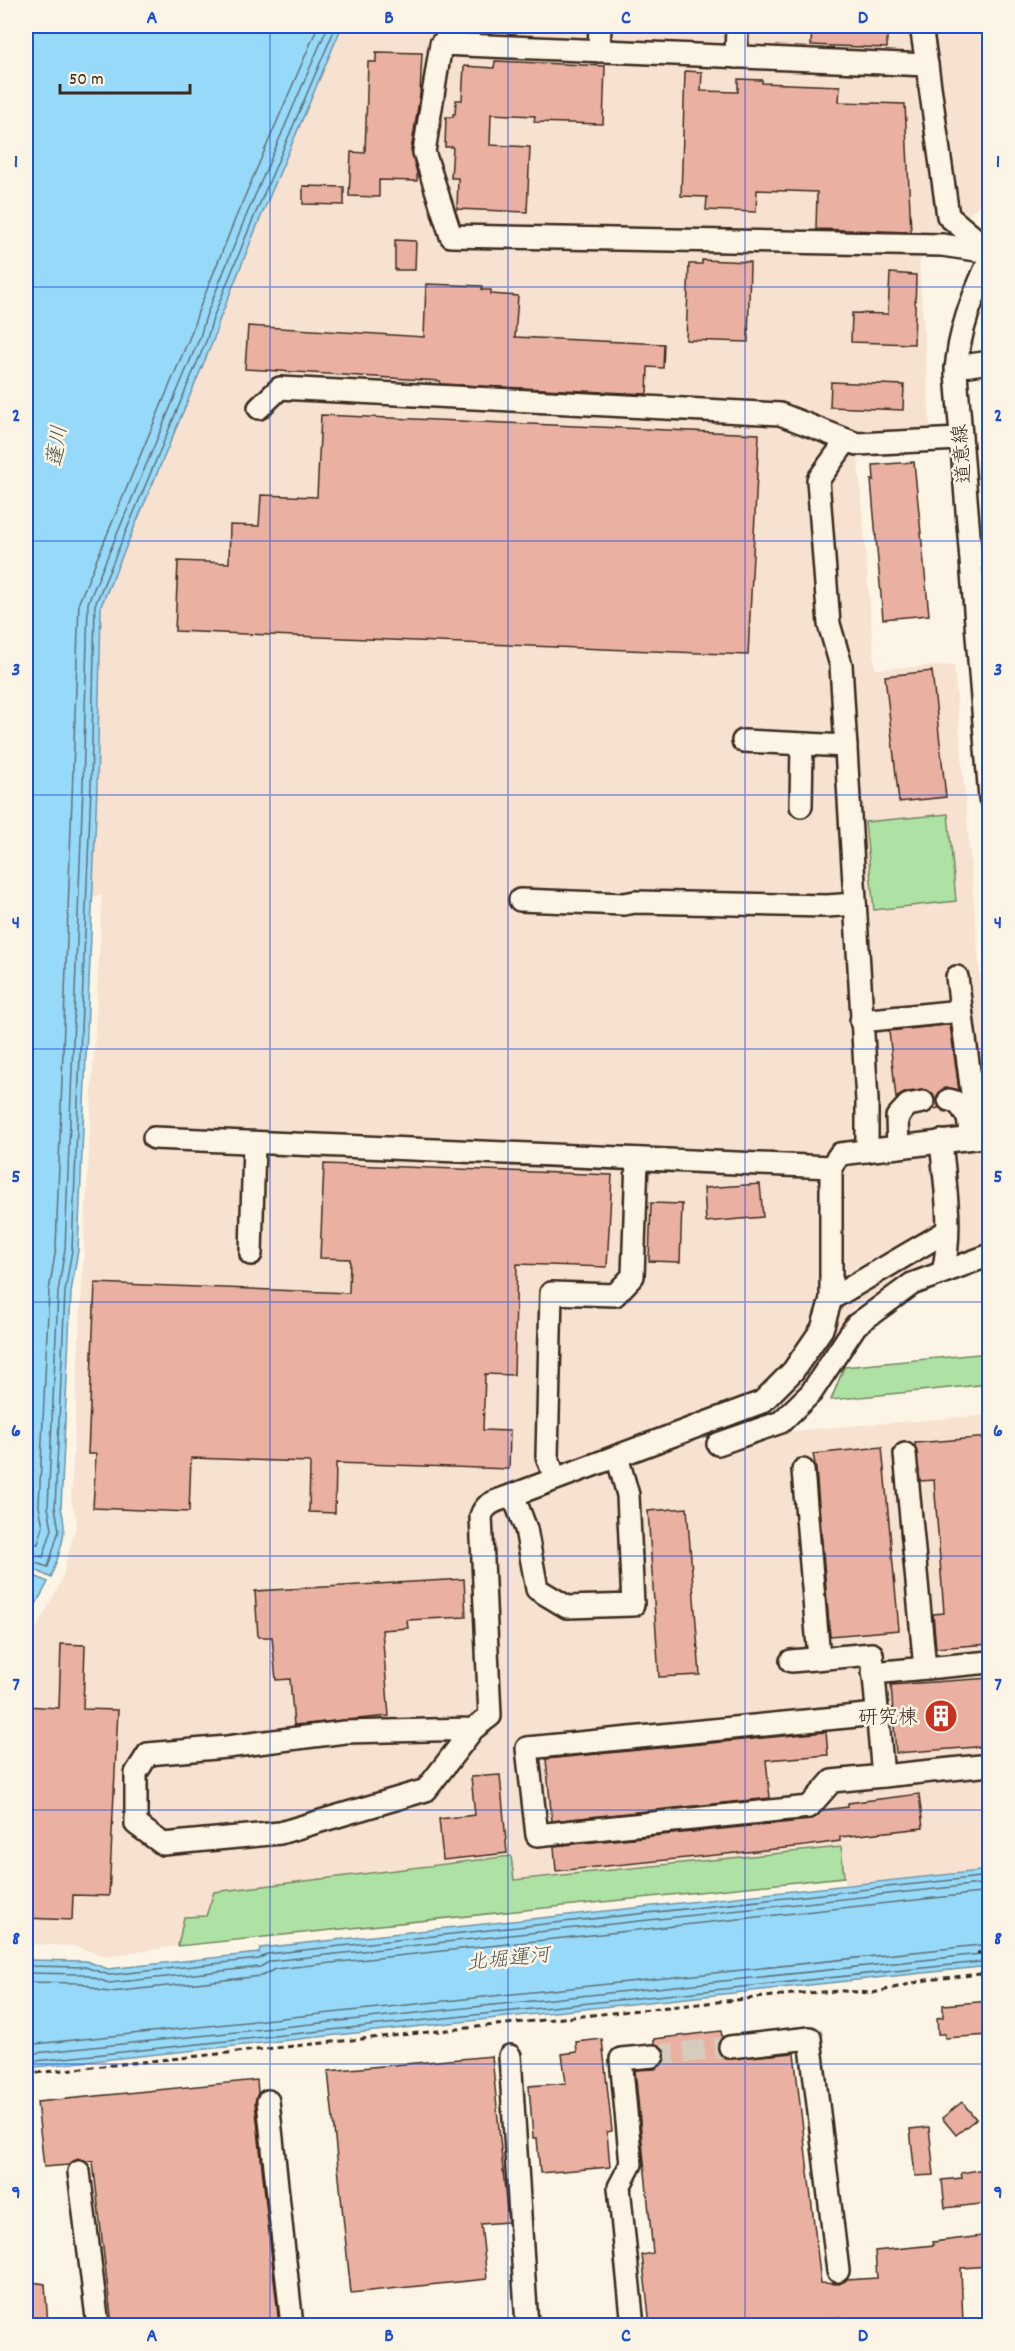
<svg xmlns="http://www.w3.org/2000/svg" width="1015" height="2351" font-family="Dekko,'Klee One',sans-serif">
<rect width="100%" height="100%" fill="#fcf5e5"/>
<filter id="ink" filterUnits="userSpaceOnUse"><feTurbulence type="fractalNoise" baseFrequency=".0167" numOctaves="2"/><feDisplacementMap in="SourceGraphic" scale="12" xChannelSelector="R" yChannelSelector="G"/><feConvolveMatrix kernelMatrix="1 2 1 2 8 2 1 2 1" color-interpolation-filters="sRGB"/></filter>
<g filter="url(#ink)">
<!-- built -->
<g fill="#f7e1d1">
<polygon points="342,26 989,26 989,196 919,261 932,452 858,459 875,669 954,665 989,1082 989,1241 910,1274 854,1307 796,1391 766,1420 689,1442 825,1428 989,1415 989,1870 845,1884 841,1847 514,1880 511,1856 206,1916 184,1917 178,1946 106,1956 73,1946 26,1944 26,1648 61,1582 77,1522 71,1499 102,896 92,896 101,606 213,341 219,321 257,226"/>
<polygon points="989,356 989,541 984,482 986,379"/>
</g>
<!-- green -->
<g fill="#aee2a4" stroke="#748661" stroke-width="1.5">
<polygon points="948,814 956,901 874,910 865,822"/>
<polygon points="989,1353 989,1384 831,1400 844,1367"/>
<polygon points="841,1847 844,1877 178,1946 184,1917 206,1916 214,1892 511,1856 514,1880"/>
</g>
<!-- water -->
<g fill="#97d9f9" stroke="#7293a1" stroke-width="1.5">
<path d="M 26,26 L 342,26 L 257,226 L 219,321 L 213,341 L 101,606 L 97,787 L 78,1250 L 71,1292 L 61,1508 C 69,1534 59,1552 51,1578 L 26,1565 Z"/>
<polygon points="26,1572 48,1582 26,1623"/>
<polygon points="989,1870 989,1966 26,2068 26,1960 86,1961 108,1969 259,1953 260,1948"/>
</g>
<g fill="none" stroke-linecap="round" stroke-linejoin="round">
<!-- shore -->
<g stroke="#607076" stroke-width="1.5">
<polyline points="26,1543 38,1544 43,1526 39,1506 49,1291 56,1248 79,602 191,334 198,312 236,217 318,26"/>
<polyline points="26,1553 43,1557 52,1529 48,1507 58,1292 65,1249 83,786 88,603 200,337 206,316 244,221 328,26"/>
<polyline points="26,1560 48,1567 59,1530 55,1507 65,1292 72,1250 91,786 95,605 207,339 213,318 251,224 336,26"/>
<polyline points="26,1966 85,1967 109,1975 259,1959 267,1954 990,1876"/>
<polyline points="26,1973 83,1974 109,1983 260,1967 271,1961 990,1883"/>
<polyline points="26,1982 82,1983 101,1991 111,1992 262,1976 275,1969 990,1892"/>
<polyline points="26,2045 990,1944"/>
<polyline points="26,2054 990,1953"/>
<polyline points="26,2062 990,1961"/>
</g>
</g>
<!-- building -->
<g fill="#eab1a2" stroke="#3b2a1e" stroke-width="1.5">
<polygon points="812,26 887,26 887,48 811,45"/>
<polygon points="376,52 422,53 420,94 411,150 417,173 417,181 379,180 379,197 349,196 351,152 365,153 368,62 376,62"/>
<polygon points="495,61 605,66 603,124 534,122 535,116 491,114 490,145 530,147 527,212 457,209 458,178 451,178 453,147 445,147 446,117 453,117 453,114 455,114 456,100 462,100 464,66 494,68"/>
<polygon points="685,71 702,72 701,91 738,92 738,79 762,80 762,83 840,86 839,102 905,104 911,232 816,229 817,192 757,190 756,212 706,210 707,197 681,196"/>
<polygon points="303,186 344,187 344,205 303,204"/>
<polygon points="395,240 416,241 415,270 395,270"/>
<polygon points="702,260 750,262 748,342 686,340 689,264 702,264"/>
<polygon points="890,273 916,275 914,344 851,342 852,313 888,314"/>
<polygon points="426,284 482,286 482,290 491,290 491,294 518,296 515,337 664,344 663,368 648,367 647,394 440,384 440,381 245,369 248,326 424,337"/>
<polygon points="831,382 904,385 903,410 830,407"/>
<polygon points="321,415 759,434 748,655 175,631 178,561 229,563 230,525 259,526 261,495 317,497"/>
<polygon points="914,462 929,615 883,619 871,480 874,480 873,465"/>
<polygon points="932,671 946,797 899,802 885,676"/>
<polygon points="946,1025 950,1025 959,1090 946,1088 940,1091 937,1097 939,1108 934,1109 935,1099 932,1093 927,1090 906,1092 896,1098 889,1031"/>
<polygon points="324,1164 612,1175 607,1267 517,1264 514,1375 485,1374 483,1430 510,1431 509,1469 336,1463 335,1513 309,1512 310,1462 191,1458 189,1512 93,1508 96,1454 88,1454 95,1283 349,1293 350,1259 320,1258"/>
<polygon points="760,1184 763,1217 706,1222 704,1188"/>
<polygon points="651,1203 682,1204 680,1262 649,1261"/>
<polygon points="990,1437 990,1644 936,1648 933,1614 944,1613 934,1480 920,1481 915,1443"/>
<polygon points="882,1447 899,1630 830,1636 816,1469 813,1454"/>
<polygon points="687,1508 700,1675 659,1677 648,1511"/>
<polygon points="464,1579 466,1617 407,1620 408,1628 382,1630 389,1716 294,1725 290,1679 276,1680 272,1637 258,1637 255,1591"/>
<polygon points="61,1644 85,1645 83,1709 118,1710 109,1896 73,1895 72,1920 26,1918 26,1706 59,1708"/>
<polygon points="990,1678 990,1746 896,1753 891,1685"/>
<polygon points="826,1732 828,1755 766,1760 770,1798 552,1821 546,1759"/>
<polygon points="500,1775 507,1853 443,1860 439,1819 475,1815 471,1777"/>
<polygon points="919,1794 923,1828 840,1837 840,1841 805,1846 556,1871 554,1846 811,1820 823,1810 848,1807 848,1803"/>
<polygon points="990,2001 990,2035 945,2038 945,2034 938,2034 937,2018 943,2017 943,2005"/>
<polygon points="721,2031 722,2037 718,2042 717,2049 720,2055 725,2059 794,2053 821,2283 839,2284 846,2280 877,2278 875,2251 934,2245 933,2242 990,2235 990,2266 961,2268 963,2325 841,2325 840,2317 795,2322 796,2325 650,2325 642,2255 653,2253 635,2070 655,2069 664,2062 666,2055 664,2049 654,2044 654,2039"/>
<polygon points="602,2039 612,2131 607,2132 610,2167 540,2173 537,2138 533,2138 529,2086 566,2083 562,2054 577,2052 576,2042"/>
<polygon points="492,2056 508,2222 481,2224 487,2279 351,2293 328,2071"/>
<polygon points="257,2080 258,2093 255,2102 279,2325 112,2325 93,2162 78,2159 69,2165 44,2167 37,2102"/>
<polygon points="962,2102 976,2119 956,2135 942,2118"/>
<polygon points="929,2127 934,2175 915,2176 910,2129"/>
<polygon points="990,2168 990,2203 945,2208 942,2180 962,2178 961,2173"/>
<polygon points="26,2281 45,2284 48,2325 26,2325"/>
</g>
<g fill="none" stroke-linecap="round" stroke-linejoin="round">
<!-- minor-tunnel -->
<polyline stroke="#d5ccbd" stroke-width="21" stroke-dasharray="21 10" stroke-linecap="butt" points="653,2056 730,2047"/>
<defs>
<g id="minor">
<polyline points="921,26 927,65"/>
<polyline points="599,51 600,26"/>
<polyline points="736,57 737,26"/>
<polyline points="990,251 948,216 927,65 441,44 424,152 451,236 942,245 990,252"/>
<path d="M 990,259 C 973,296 958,332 956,373 L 990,798"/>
<polyline points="956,367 990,362"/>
<polyline points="259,408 280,388 780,414 857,444 960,439"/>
<polyline points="847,440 818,480 829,624 841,665 867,1101 867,1151"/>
<polyline points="743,741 846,746"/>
<polyline points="801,806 802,745"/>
<polyline points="520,900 624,904 635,902 827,906 855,904"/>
<polyline points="957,977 975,1117 968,1118 971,1138"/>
<polyline points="861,1021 961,1011"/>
<path d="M 949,1100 C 960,1102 963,1109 968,1118"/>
<polyline points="154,1138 831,1167"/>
<path d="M 941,1141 C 945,1184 953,1230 943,1272"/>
<polyline points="898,1147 897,1117 908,1105 923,1102"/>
<polyline points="251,1254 254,1143"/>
<polyline points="831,1299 947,1231"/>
<polyline points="718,1444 781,1422 811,1393 856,1325 912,1284 990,1255"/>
<polyline points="905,1454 925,1668"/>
<polyline points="803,1470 819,1658"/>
<polyline points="555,1479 547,1456 551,1293 615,1295 633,1276 637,1159"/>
<polyline points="513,1495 526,1529 537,1589 567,1607 633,1605 628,1495 617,1456"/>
<polyline points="791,1661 872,1654 883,1776 990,1765"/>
<polyline points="873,1673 990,1662"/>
<polyline points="877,1714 527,1748 537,1835 809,1807 832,1781 883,1776"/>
<path d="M 473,1729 L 345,1732 L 227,1747 L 148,1754 L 136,1773 L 136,1824 L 163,1844 L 280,1833 L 426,1790 L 473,1729 L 490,1716 L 481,1516 C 485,1502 500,1500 513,1495 L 762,1402 L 793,1371 L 822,1329 L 831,1299 L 831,1167 L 840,1154 L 990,1136"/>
<polyline points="730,2047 810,2038 838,2271"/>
<polyline points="510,2056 527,2326"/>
<polyline points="268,2101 292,2326"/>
<polyline points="79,2172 98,2326"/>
<polyline points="633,2326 619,2187 631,2164 621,2059 653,2056"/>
</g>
</defs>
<!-- minor casing -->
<use href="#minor" stroke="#3b2a1e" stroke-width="26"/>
<!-- path -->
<g stroke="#3b2a1e" stroke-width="3" stroke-dasharray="6 4.5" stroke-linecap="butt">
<polyline points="977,1953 990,1952"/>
<polyline points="26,2074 803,1993 843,1991 873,1993 926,1980 990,1973"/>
</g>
<!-- minor -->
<use href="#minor" stroke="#fcf5e5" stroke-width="21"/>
</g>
</g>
<!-- grid -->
<path fill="none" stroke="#1d4ed8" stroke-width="1.5" stroke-opacity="0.55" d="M 270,26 L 270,2326M 508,26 L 508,2326M 745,26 L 745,2326M 26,287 L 990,287M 26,541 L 990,541M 26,795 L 990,795M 26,1049 L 990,1049M 26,1302 L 990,1302M 26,1556 L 990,1556M 26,1810 L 990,1810M 26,2064 L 990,2064"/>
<!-- icons -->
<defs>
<symbol id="building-disc" viewBox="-11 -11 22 22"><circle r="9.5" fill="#c8321e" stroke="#fcf5e5"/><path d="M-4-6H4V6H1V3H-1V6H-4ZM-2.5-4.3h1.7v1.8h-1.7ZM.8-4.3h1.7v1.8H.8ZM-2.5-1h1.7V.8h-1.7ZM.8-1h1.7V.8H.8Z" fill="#fff"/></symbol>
</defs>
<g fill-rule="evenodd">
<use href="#building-disc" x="922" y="1697" width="38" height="38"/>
</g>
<g text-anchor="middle" stroke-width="5" stroke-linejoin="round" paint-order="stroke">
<!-- street labels -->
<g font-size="20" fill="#3b2a1e" stroke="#fcf5e5">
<text transform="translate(961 454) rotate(-95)" y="7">道意線</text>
</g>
<!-- poi labels -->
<g font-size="20" fill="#3b2a1e" stroke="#fcf5e5" text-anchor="end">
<text x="918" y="1723">研究棟</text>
</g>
<!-- water labels -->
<g font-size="21" font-style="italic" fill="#525655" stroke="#fcf5e5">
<text transform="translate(56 446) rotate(-82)" y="7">蓬川</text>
<text transform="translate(508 1958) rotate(-6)" y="7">北堀運河</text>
</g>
</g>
<!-- margin -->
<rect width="1015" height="2351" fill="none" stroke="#fcf5e5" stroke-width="66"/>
<!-- scale -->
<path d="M60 84v9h130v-9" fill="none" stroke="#3b2a1e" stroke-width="3"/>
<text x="69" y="84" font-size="18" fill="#3b2a1e" stroke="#fcf5e5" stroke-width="4.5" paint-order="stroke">50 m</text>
<rect x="33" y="33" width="949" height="2285" fill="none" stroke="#1d4ed8" stroke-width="2"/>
<g font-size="20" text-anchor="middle" font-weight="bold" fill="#1d4ed8">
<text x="152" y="23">A</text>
<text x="389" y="23">B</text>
<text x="626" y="23">C</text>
<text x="863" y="23">D</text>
<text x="16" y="167">1</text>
<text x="998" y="167">1</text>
<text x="16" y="421">2</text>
<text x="998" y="421">2</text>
<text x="16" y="675">3</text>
<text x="998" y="675">3</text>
<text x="16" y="928">4</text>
<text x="998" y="928">4</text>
<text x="16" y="1182">5</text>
<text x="998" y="1182">5</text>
<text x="16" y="1436">6</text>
<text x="998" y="1436">6</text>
<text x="16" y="1690">7</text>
<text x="998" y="1690">7</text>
<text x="16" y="1944">8</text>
<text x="998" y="1944">8</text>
<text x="16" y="2198">9</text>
<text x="998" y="2198">9</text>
<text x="152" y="2341">A</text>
<text x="389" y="2341">B</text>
<text x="626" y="2341">C</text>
<text x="863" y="2341">D</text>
</g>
</svg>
